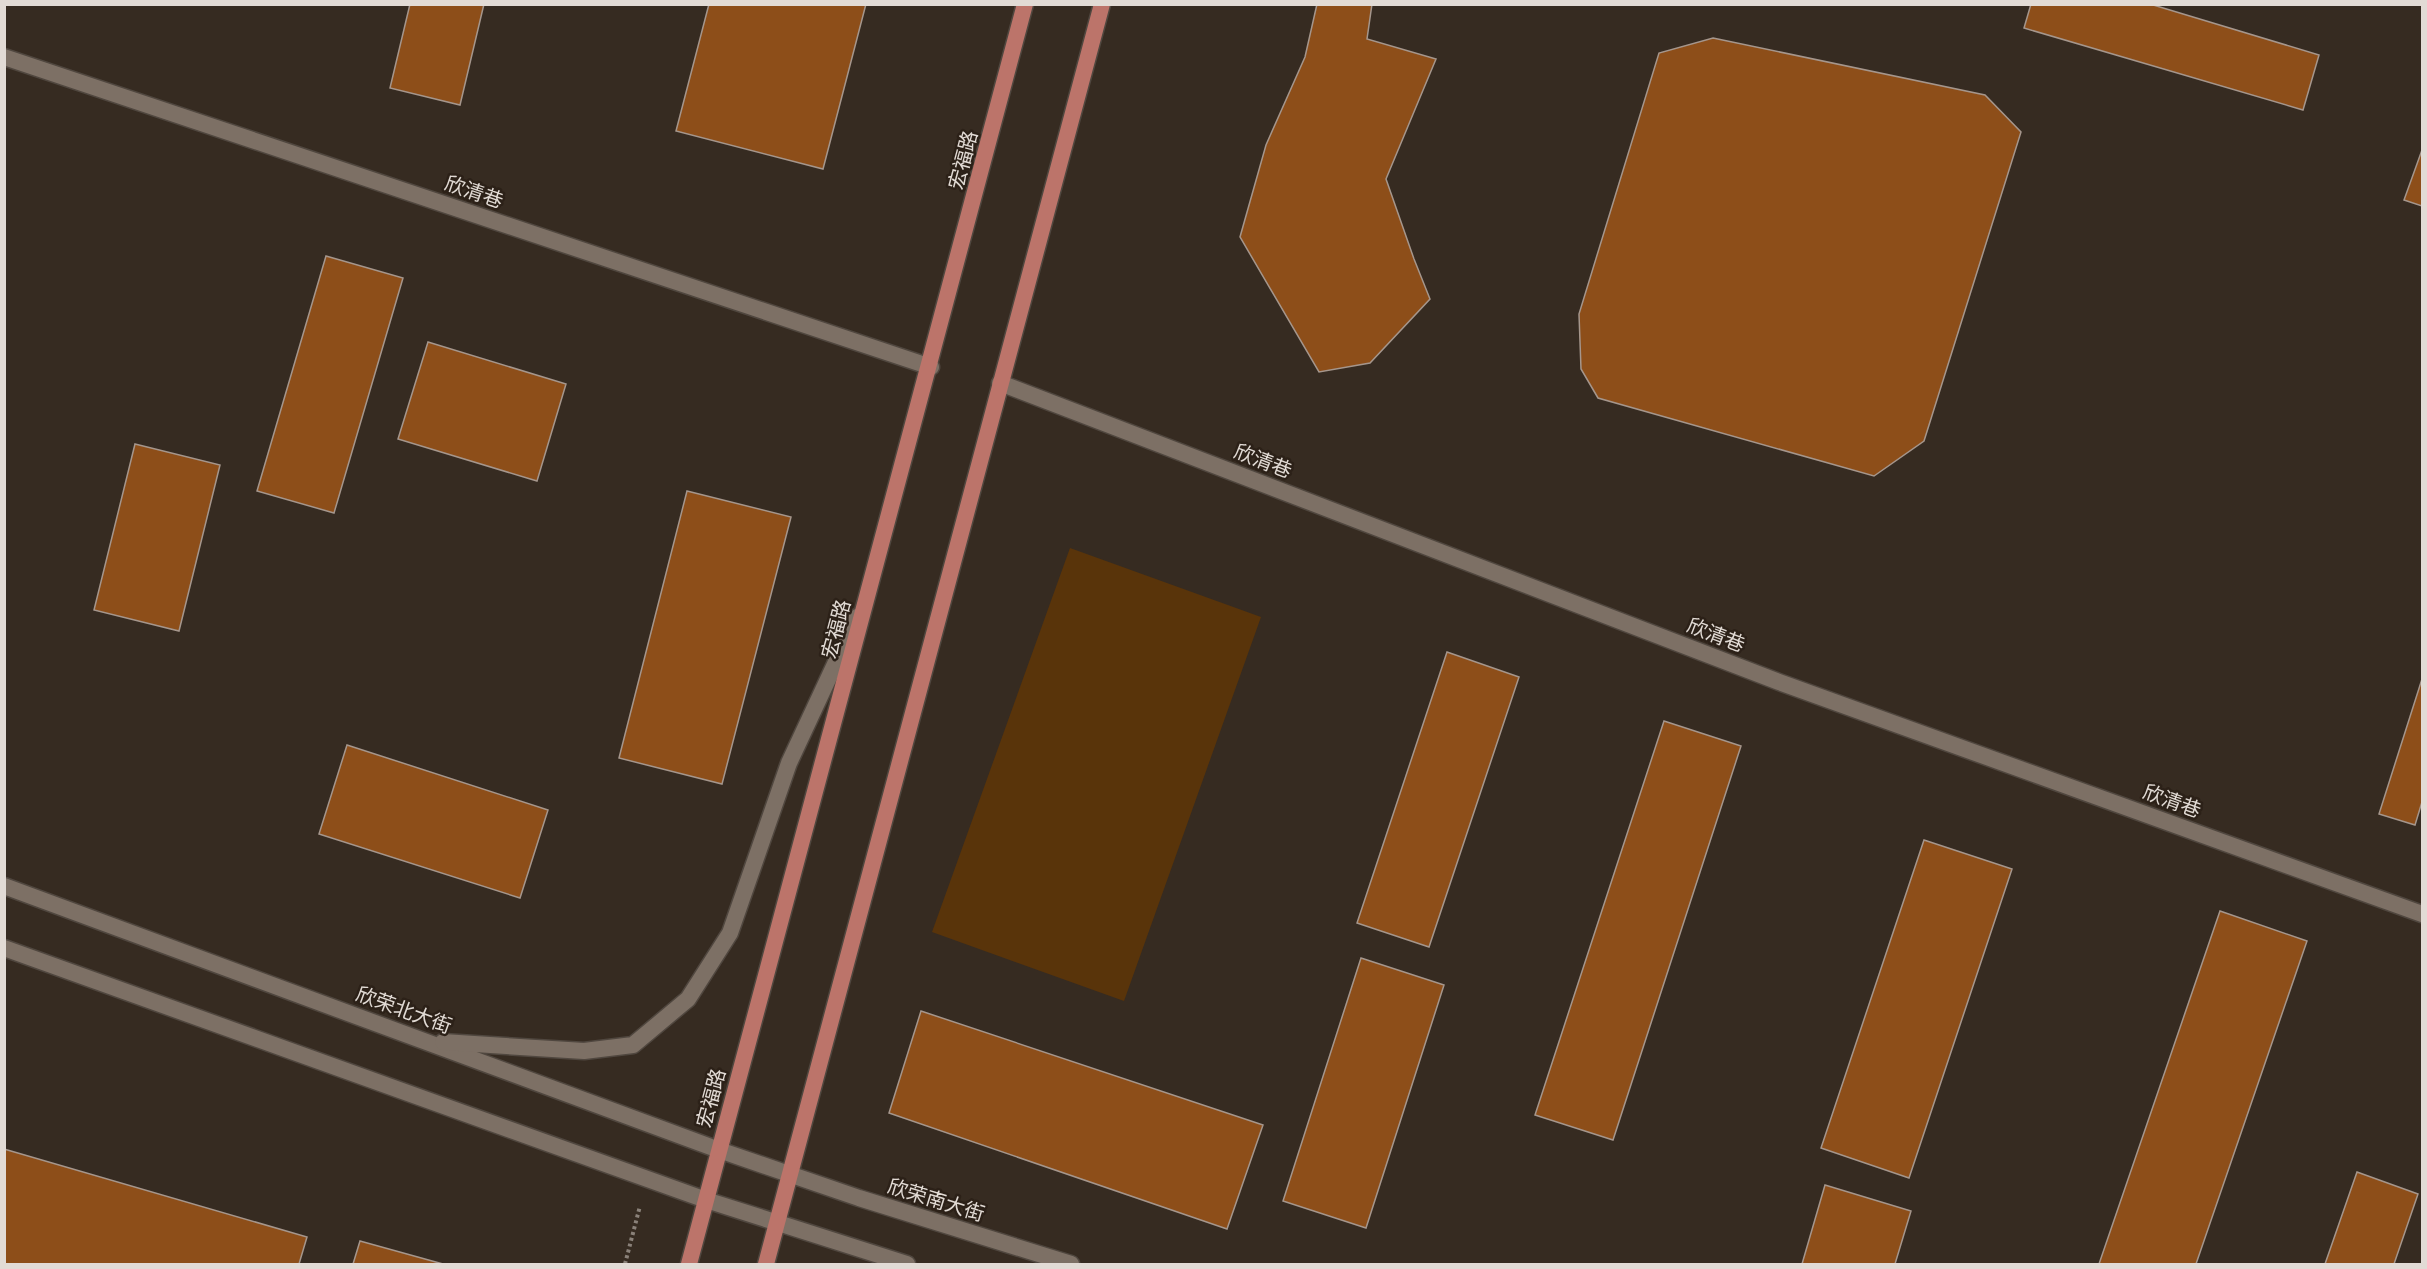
<svg xmlns="http://www.w3.org/2000/svg" width="2427" height="1269" font-family="Quicksand,'Noto Sans SC',sans-serif">
<rect width="100%" height="100%" fill="#362b21"/>
<!-- green -->
<polygon fill="#59340a" points="1070,548 1261,617 1124,1001 932,932"/>
<!-- building -->
<g fill="#8d4e19" stroke="#a5968c" stroke-width="1.5">
<polygon points="410,4 484,4 460,105 390,88"/>
<polygon points="709,4 866,4 823,169 676,131"/>
<polygon points="1317,4 1372,4 1367,39 1436,59 1386,179 1414,259 1430,299 1370,363 1319,372 1240,237 1266,145 1305,57"/>
<polygon points="2031,4 2150,4 2319,55 2303,110 2024,28"/>
<polygon points="1713,38 1985,95 2021,132 1924,441 1874,476 1598,398 1581,369 1579,314 1659,53"/>
<polygon points="2422,150 2422,206 2404,200"/>
<polygon points="326,256 403,278 334,513 257,491"/>
<polygon points="428,342 566,384 537,481 398,439"/>
<polygon points="135,444 220,465 179,631 94,610"/>
<polygon points="687,491 791,517 722,784 619,758"/>
<polygon points="1447,652 1519,677 1429,947 1357,923"/>
<polygon points="2422,679 2422,802 2415,825 2379,814"/>
<polygon points="1664,721 1741,746 1613,1140 1535,1115"/>
<polygon points="347,745 548,810 520,898 319,834"/>
<polygon points="1924,840 2012,869 1909,1178 1821,1148"/>
<polygon points="2220,911 2307,941 2196,1264 2099,1264"/>
<polygon points="1361,958 1444,985 1366,1228 1283,1201"/>
<polygon points="921,1011 1263,1125 1227,1229 889,1113"/>
<polygon points="4,1149 307,1237 299,1264 4,1264"/>
<polygon points="2357,1172 2418,1194 2394,1264 2325,1264"/>
<polygon points="1825,1185 1911,1211 1895,1264 1802,1264"/>
<polygon points="360,1241 443,1264 353,1264"/>
</g>
<g fill="none" stroke-linecap="round" stroke-linejoin="round">
<defs>
<g id="minor">
<polyline points="4,57 931,367"/>
<polyline points="1000,383 1779,682 2422,914"/>
</g>
<g id="tertiary">
<polyline points="4,886 719,1150 859,1198 1071,1264"/>
<polyline points="4,948 706,1200 907,1264"/>
<polyline points="443,1042 584,1051 633,1045 688,999 730,933 789,763 857,617"/>
</g>
<g id="primary">
<path d="M 689,1264 C 800,844 915,425 1025,4"/>
<polyline points="766,1264 1102,4"/>
</g>
</defs>
<!-- minor casing -->
<use href="#minor" stroke="#50473f" stroke-width="19"/>
<!-- tertiary casing -->
<use href="#tertiary" stroke="#50473f" stroke-width="19"/>
<!-- primary casing -->
<use href="#primary" stroke="#50473f" stroke-width="19"/>
<!-- path -->
<polyline stroke="#8a8179" stroke-width="4" stroke-dasharray="3 3" stroke-linecap="butt" points="625,1264 640,1206"/>
<!-- minor -->
<use href="#minor" stroke="#7d7065" stroke-width="16"/>
<!-- tertiary -->
<use href="#tertiary" stroke="#7d7065" stroke-width="16"/>
<!-- primary -->
<use href="#primary" stroke="#bc746a" stroke-width="16"/>
</g>
<g text-anchor="middle" stroke-width="5" stroke-linejoin="round" paint-order="stroke">
<!-- street labels -->
<g font-size="20" fill="#e2dbd5" stroke="#2c2118">
<text transform="translate(963 160) rotate(-75)" y="7">宏福路</text>
<text transform="translate(474 192) rotate(19)" y="7">欣清巷</text>
<text transform="translate(1263 461) rotate(21)" y="7">欣清巷</text>
<text transform="translate(836 629) rotate(-75)" y="7">宏福路</text>
<text transform="translate(1716 635) rotate(21)" y="7">欣清巷</text>
<text transform="translate(2172 801) rotate(20)" y="7">欣清巷</text>
<text transform="translate(404 1010) rotate(20)" y="7">欣荣北大街</text>
<text transform="translate(711 1098) rotate(-75)" y="7">宏福路</text>
<text transform="translate(936 1200) rotate(17)" y="7">欣荣南大街</text>
</g>
</g>
<!-- border -->
<rect width="2427" height="1269" fill="none" stroke="#e2dbd5" stroke-width="12"/>
</svg>
